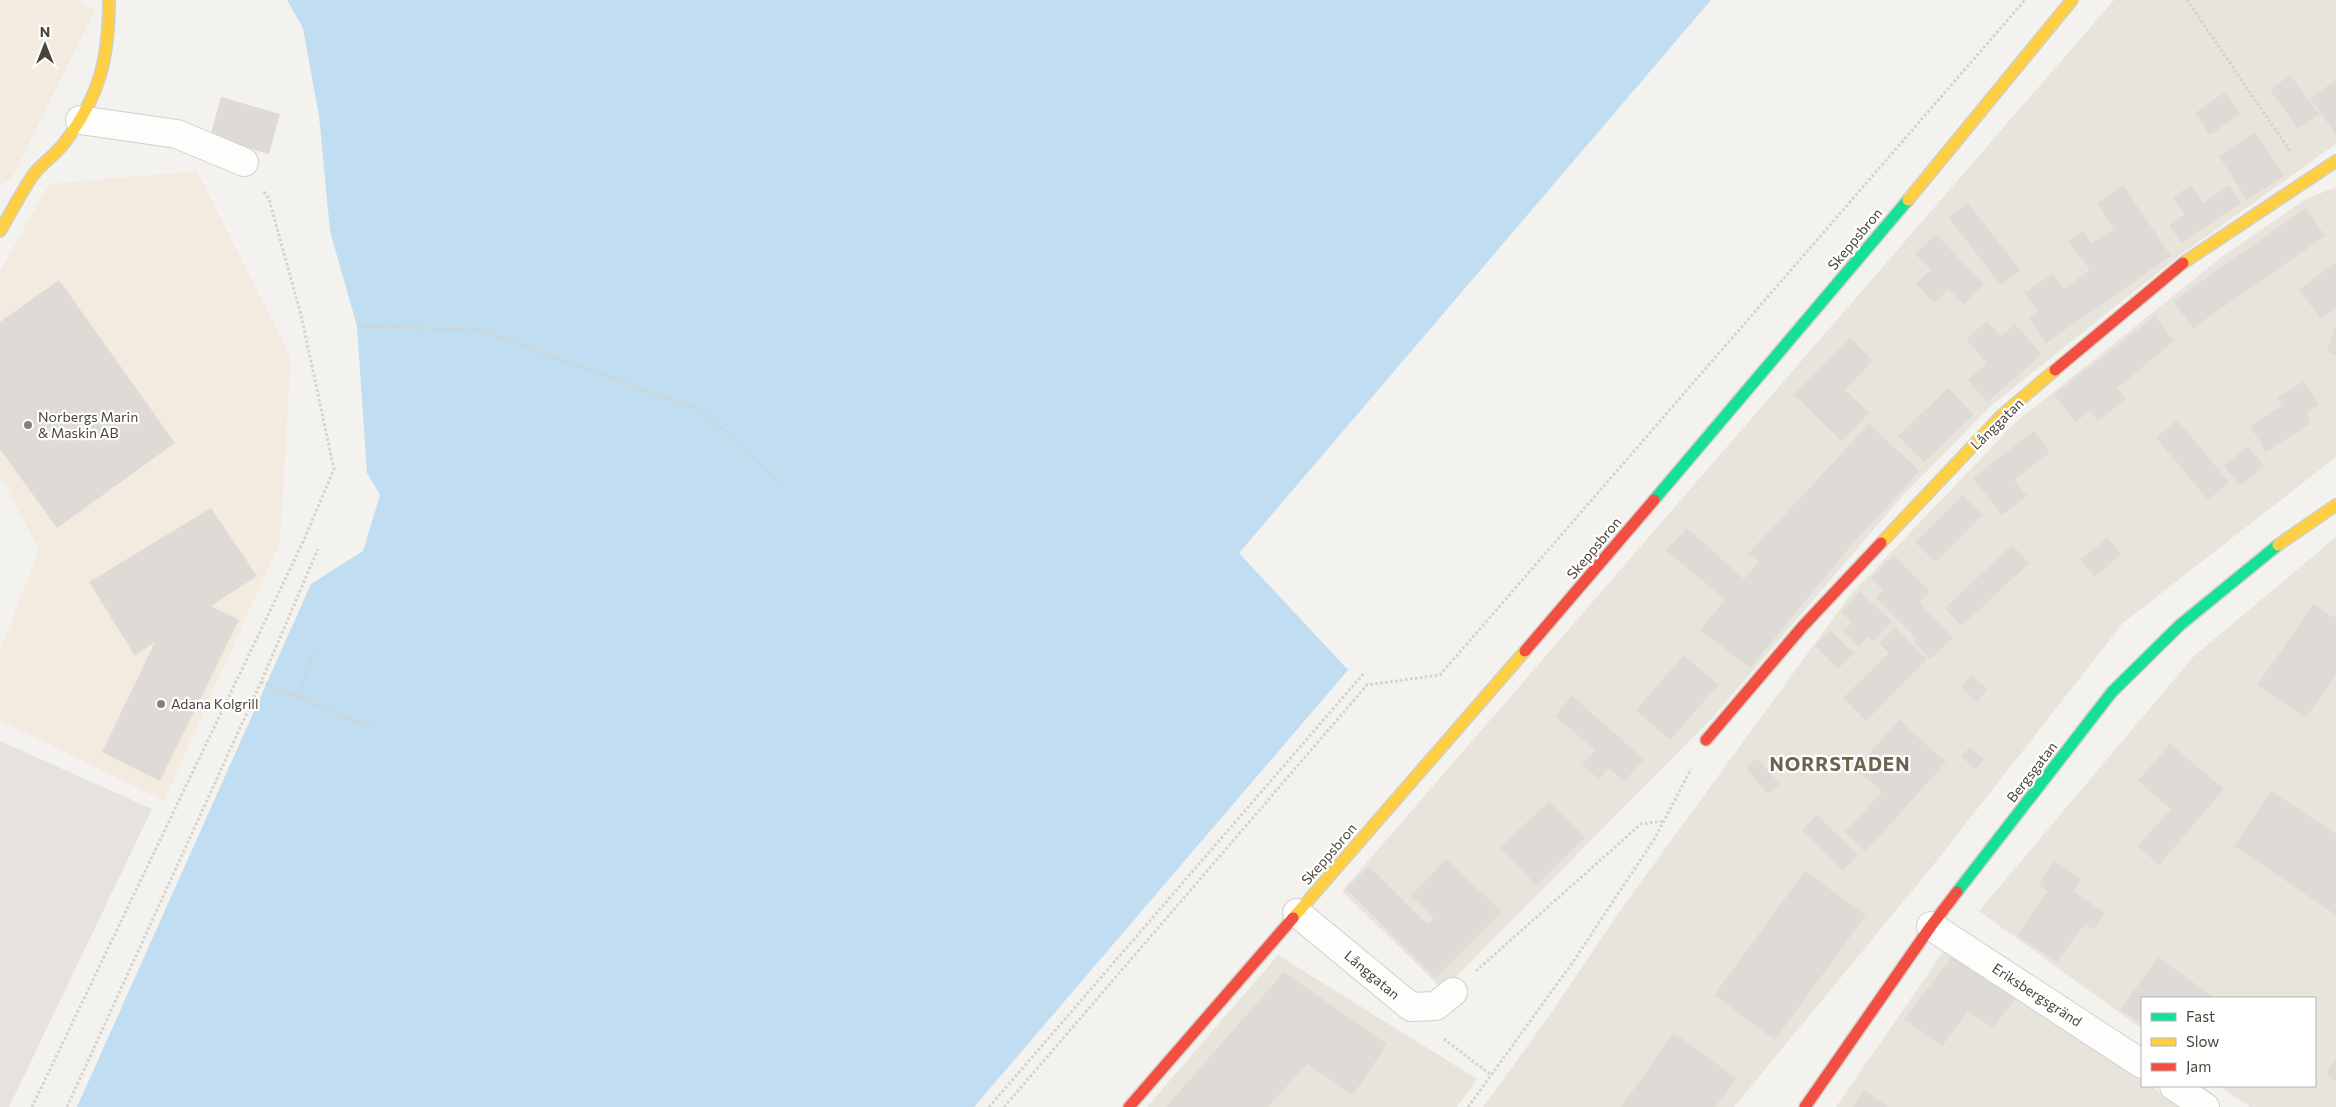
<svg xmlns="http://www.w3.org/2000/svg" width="2336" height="1107" font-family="Commissioner,sans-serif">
<rect width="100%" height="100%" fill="#f4f2ee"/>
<!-- residential -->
<g fill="#e7e4dc">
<polygon points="2114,0 2336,0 2336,144 2180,255 1992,405 1906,492 1712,718 1443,990 1342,891"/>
<polygon points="2336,187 2336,457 2123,623 1931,868 1734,1107 1483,1107 1547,1019 1624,905 1851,594 2016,422 2223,256 2306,199"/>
<polygon points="2336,537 2336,1107 2250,1107 2220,1086 2315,1086 2315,998 2142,998 2142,1029 1979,911 2194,656"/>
<polygon points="1948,945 2142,1080 2142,1086 2151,1086 2182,1107 1836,1107"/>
<polygon points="1278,955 1477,1079 1457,1107 1147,1107"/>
</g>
<!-- commercial -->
<g fill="#f3ebdf">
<polygon points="0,0 78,0 95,10 12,178 0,186"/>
<polygon points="197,171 291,358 280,542 164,801 0,720 0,651 39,549 0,476 0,271 49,184"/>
</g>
<!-- parking -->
<polygon fill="#e6e3df" points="0,741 152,809 9,1107 0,1107"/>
<!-- water -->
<polygon fill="#c0ddf1" points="287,0 1711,0 1239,553 1348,670 974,1107 77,1107 311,584 363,551 380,495 367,473 357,326 330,231 319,116 303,28"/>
<!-- building -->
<g fill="#dedbd6">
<polygon points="2290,75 2319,114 2298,129 2270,90"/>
<polygon points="2336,80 2336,135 2310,98"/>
<polygon points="2225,92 2240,114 2210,135 2195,113"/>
<polygon points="221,97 280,114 269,154 210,137"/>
<polygon points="2255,132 2284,176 2247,200 2219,156"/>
<polygon points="2123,185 2171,256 2046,343 2029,318 2038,312 2024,293 2053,273 2064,289 2090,270 2068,241 2083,230 2092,243 2114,229 2097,203"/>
<polygon points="2191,185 2203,203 2229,185 2241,203 2181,243 2169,225 2185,215 2173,197"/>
<polygon points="1968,203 2020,270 2001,285 1949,218"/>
<polygon points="2306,208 2325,236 2193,328 2173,301"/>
<polygon points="1936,234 1984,285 1963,305 1949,289 1934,303 1916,284 1931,270 1915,254"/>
<polygon points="2334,263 2336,266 2336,308 2321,319 2299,290"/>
<polygon points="59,280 175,443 57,528 0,449 0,322"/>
<polygon points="2155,316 2174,341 2117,388 2126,399 2098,421 2090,410 2076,422 2054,395"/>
<polygon points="1987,321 2001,336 2015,324 2042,354 1987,402 1968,380 1987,363 1966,339"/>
<polygon points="2336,324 2336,355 2327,352"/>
<polygon points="1850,338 1873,360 1845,390 1869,413 1842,441 1794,395"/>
<polygon points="2304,381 2319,405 2307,413 2310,424 2266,452 2250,426 2282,406 2277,398"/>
<polygon points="1948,388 1974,415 1924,462 1898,436"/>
<polygon points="2177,420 2229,482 2208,500 2156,438"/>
<polygon points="1869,424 1920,471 1849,548 1750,668 1700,630 1725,600 1666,550 1687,528 1744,579 1759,562 1748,554"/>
<polygon points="2034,431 2050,452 2014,480 2027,496 2002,515 1973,478"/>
<polygon points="2248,446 2264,466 2240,486 2224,466"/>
<polygon points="1963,495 1983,515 1935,562 1915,542"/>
<polygon points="211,508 257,576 211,606 239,620 160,781 102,752 155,642 135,656 89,582"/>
<polygon points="2107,538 2121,554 2095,577 2080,560"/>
<polygon points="2012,545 2029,563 1962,626 1945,608"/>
<polygon points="1894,555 1930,592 1919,602 1953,638 1930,659 1914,642 1917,639 1876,597 1883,590 1871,578"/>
<polygon points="1859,592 1892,621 1874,641 1868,636 1859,646 1843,632 1852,622 1841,613"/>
<polygon points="2314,604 2334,618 2336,614 2336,675 2306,718 2257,685"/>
<polygon points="1895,627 1927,659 1866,721 1843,698 1889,653 1879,643"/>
<polygon points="1830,630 1854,653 1838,669 1815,646"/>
<polygon points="1684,655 1718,685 1670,740 1636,710"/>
<polygon points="1971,675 1987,689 1977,702 1961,688"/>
<polygon points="1572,696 1644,759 1624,782 1609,768 1599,779 1582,765 1595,750 1555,716"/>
<polygon points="1899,720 1946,762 1866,851 1845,832 1882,792 1856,768"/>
<polygon points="2170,744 2224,789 2159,865 2138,846 2171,809 2138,781"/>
<polygon points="1970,747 1984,760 1975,770 1961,756"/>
<polygon points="1757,758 1780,784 1768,794 1746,768"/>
<polygon points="2271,791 2336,834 2336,915 2234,846"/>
<polygon points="1549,801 1585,838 1536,885 1500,848"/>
<polygon points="1817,815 1858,855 1843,871 1802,830"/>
<polygon points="1446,859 1502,912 1436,978 1346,889 1369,866 1427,924 1434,918 1411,896"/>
<polygon points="2055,861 2081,879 2073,891 2105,913 2093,930 2085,924 2057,962 2017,935 2048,891 2038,885"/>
<polygon points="1805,871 1866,915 1775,1040 1714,995"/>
<polygon points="1952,957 2015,999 1993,1028 1968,1011 1942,1046 1904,1019"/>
<polygon points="2158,957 2215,998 2142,998 2142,1025 2121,1009"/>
<polygon points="1284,972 1387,1044 1353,1095 1307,1064 1268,1107 1166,1107"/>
<polygon points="1674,1033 1736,1078 1715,1107 1621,1107"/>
<polygon points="2336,1059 2336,1081 2326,1074"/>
<polygon points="1864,1090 1888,1107 1852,1107"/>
</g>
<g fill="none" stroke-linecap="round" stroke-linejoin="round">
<defs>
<g id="street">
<polyline points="80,120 177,134 244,162"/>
<polyline points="1297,913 1411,1007 1436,1006 1453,992"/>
<polyline points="1931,926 2142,1064"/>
<polyline points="2174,1086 2205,1107"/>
</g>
<g id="fast">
<polyline points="1654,500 1908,200"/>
<polyline points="1957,892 2112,692 2180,625 2278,545"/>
</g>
<g id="slow">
<polyline points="1908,200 2072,0"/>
<path d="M 0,231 C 10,214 20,195 31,178 C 40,164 55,156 65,142 C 100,95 109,58 109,0"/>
<polyline points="2183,263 2336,161"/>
<polyline points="1881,543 2002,415 2055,370"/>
<polyline points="2278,545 2336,505"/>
<polyline points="1293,918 1525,651"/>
</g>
<g id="jam">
<polyline points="2055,370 2183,263"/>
<polyline points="1525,651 1654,500"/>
<polyline points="1706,740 1803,626 1881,543"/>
<polyline points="1129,1107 1293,918"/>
<polyline points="1805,1107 1931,926 1957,892"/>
</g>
</defs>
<!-- street casing -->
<use href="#street" stroke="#d2d0cb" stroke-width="30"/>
<!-- fast casing -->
<use href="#fast" stroke="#d3cfc5" stroke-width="14"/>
<!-- slow casing -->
<use href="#slow" stroke="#d3cfc5" stroke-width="14"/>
<!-- jam casing -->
<use href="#jam" stroke="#d3cfc5" stroke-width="14"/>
<!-- path -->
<g stroke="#d3d2cc" stroke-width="3" stroke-dasharray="2.5 2.5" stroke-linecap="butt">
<polyline points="2187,0 2290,151"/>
<polyline points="357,326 480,330 705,412 783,486"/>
<polyline points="261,682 374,729"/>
<polyline points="297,697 315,651"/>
<polyline points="1476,971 1641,824 1664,821"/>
<polyline points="1444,1039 1491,1075"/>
<polyline points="32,1107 303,542 334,469 301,315 269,199 263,190"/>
<polyline points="67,1107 261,682 318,549"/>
<polyline points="989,1107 1364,673"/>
<polyline points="1004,1107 1367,685 1440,675 2025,0"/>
<polyline points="1468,1107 1573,962 1655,838 1691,769"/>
</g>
<!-- street -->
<use href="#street" stroke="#fdfdfc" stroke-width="28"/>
<!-- fast -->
<use href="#fast" stroke="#16e098" stroke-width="11"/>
<!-- slow -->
<use href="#slow" stroke="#ffcf43" stroke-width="11"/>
<!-- jam -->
<use href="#jam" stroke="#f24e42" stroke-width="11"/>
</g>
<!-- markers -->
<g fill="#868178" stroke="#fff" stroke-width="2">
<circle cx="28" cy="425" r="5"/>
<circle cx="161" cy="704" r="5"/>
</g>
<g text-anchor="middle" stroke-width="4.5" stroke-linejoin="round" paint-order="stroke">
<!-- street labels -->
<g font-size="14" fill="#4b4439" stroke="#fff">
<text transform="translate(1855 239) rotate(-50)" y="5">Skeppsbron</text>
<text transform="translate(1997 424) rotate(-44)" y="5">Långgatan</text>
<text transform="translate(1594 548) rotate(-50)" y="5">Skeppsbron</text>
<text transform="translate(2032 772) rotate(-52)" y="5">Bergsgatan</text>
<text transform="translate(1329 854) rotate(-49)" y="5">Skeppsbron</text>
<text transform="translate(1372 975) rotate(40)" y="5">Långgatan</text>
<text transform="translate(2037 995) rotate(33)" y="5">Eriksbergsgränd</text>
</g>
<!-- poi labels -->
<g font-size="14" fill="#4b4439" stroke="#fff" text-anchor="start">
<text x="38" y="422">Norbergs Marin<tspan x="38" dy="16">&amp; Maskin AB</tspan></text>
<text x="171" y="709">Adana Kolgrill</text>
</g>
<!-- district labels -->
<g font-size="19" font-weight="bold" letter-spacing="1" fill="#6e6250" stroke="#fff">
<text x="1840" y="771">NORRSTADEN</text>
</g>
</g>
<!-- legend -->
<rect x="2141" y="997" width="175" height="90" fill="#ffffff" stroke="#b7b4b0"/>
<rect x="2151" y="1013" width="25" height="8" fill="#16e098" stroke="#b7b4b0"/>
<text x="2186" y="1022" font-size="15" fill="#4b4439">Fast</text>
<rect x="2151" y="1038" width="25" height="8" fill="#ffcf43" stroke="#b7b4b0"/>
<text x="2186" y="1047" font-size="15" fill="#4b4439">Slow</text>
<rect x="2151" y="1063" width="25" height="8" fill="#f24e42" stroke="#b7b4b0"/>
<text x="2186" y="1072" font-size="15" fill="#4b4439">Jam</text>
<!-- north arrow -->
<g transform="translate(45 45)" stroke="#ffffff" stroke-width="4" paint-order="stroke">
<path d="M0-4L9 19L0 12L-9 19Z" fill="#4b4439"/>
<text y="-8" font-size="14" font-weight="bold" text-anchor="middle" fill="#4b4439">N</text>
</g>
</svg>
